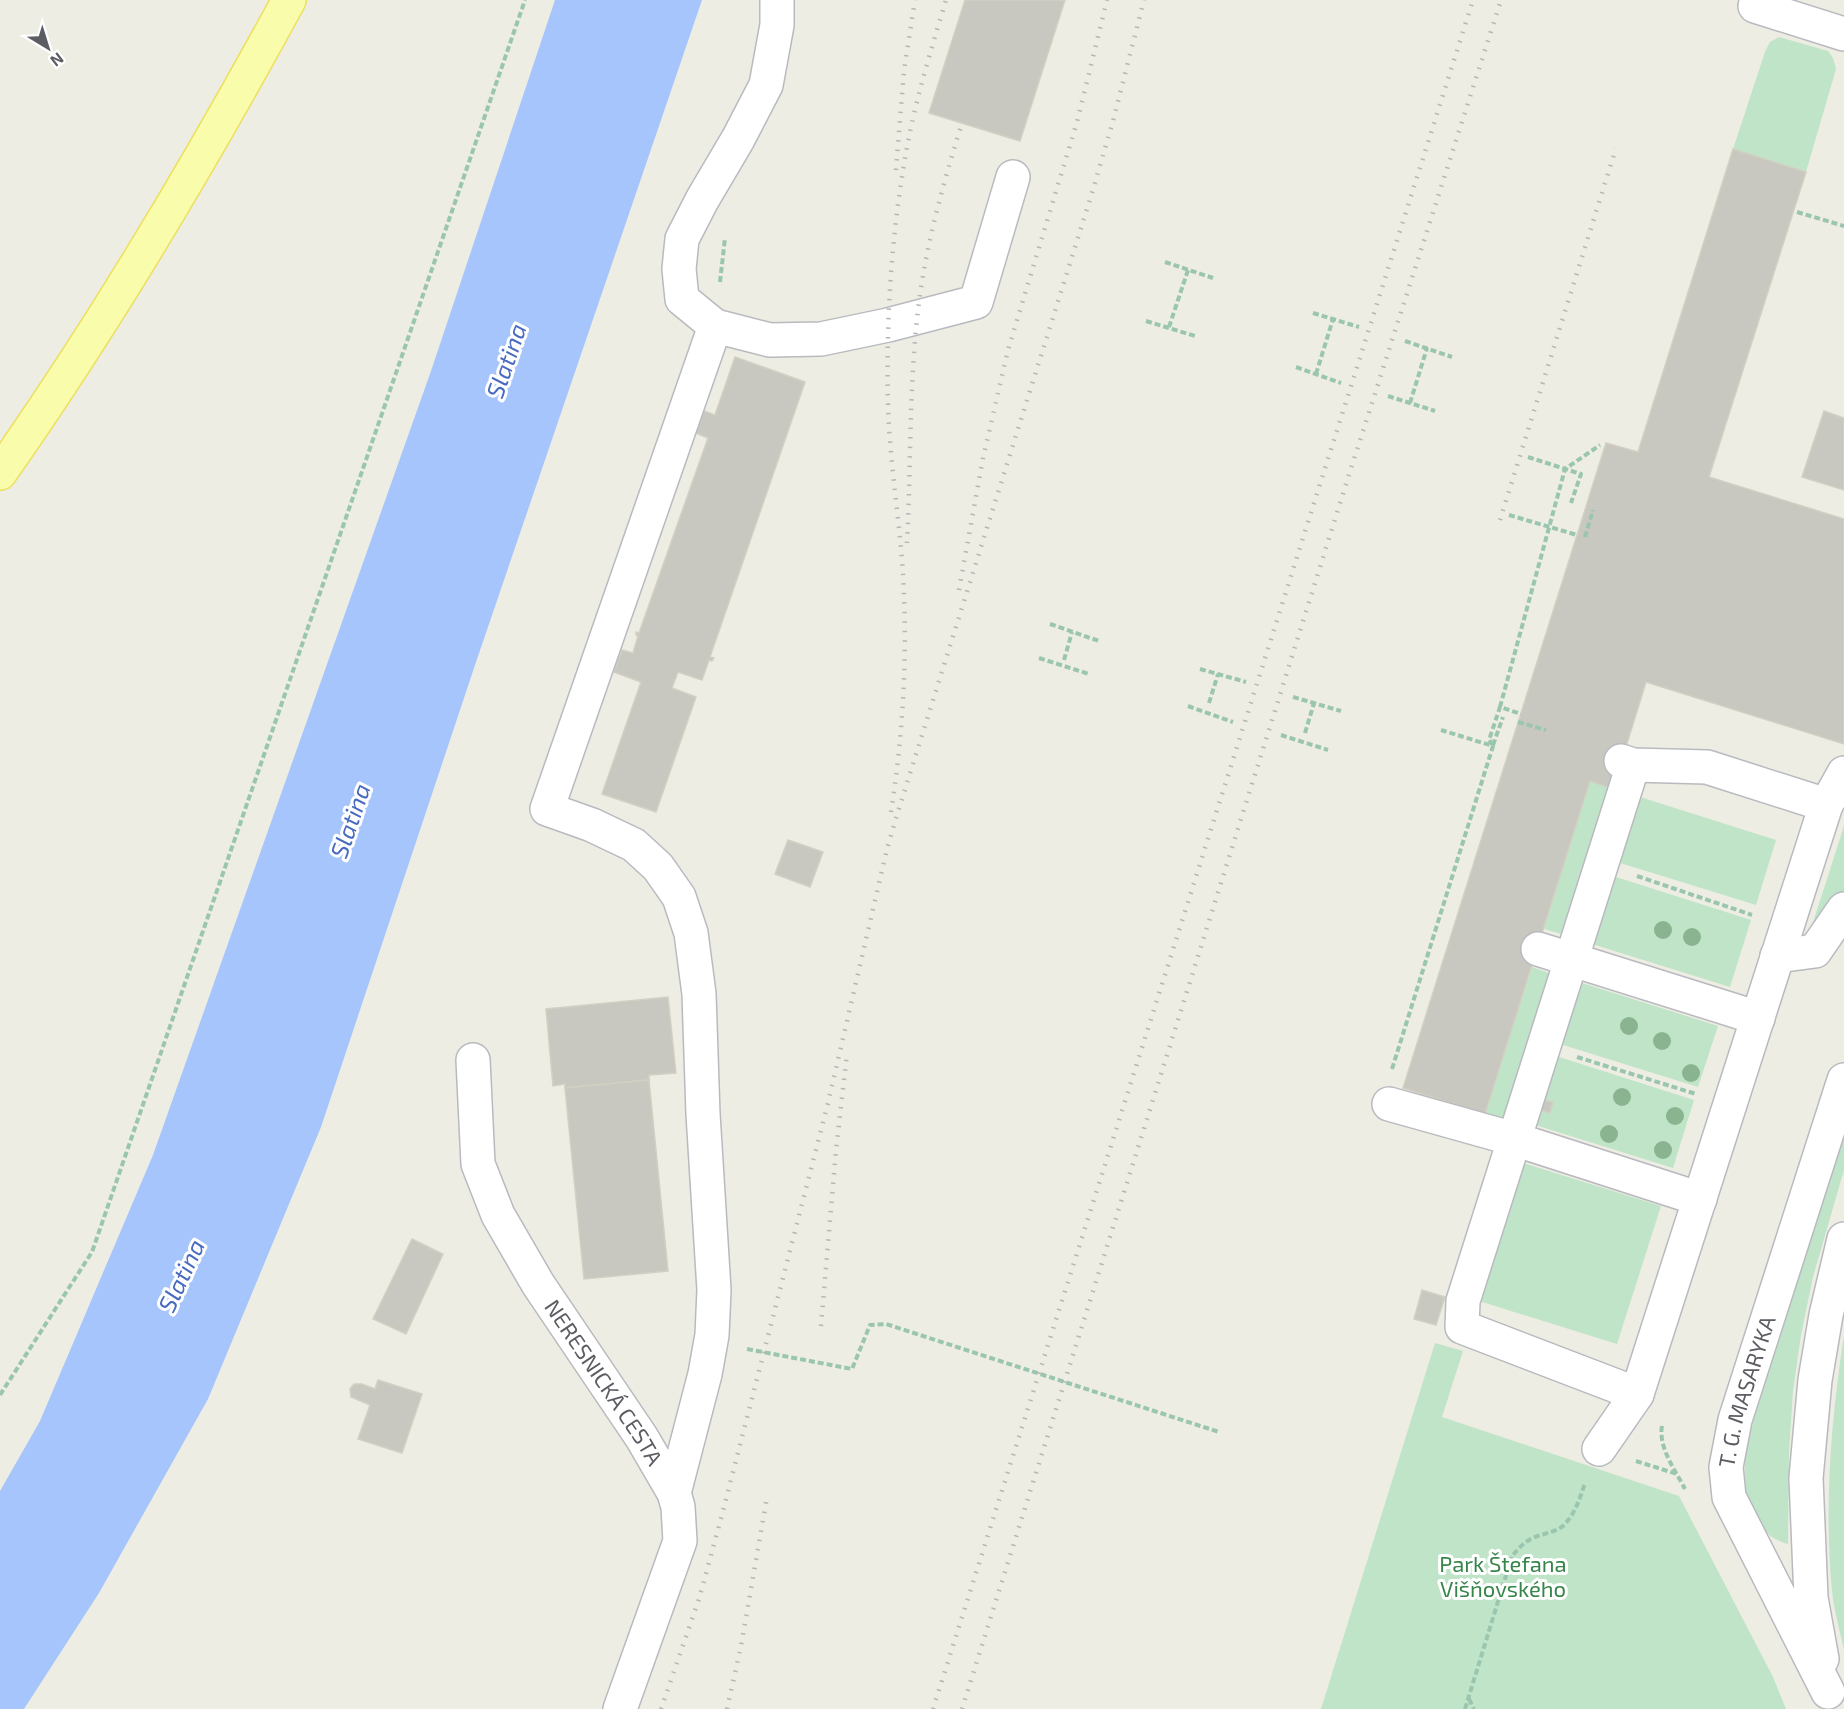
<svg xmlns="http://www.w3.org/2000/svg" width="1844" height="1709" font-family="'Exo 2',sans-serif">
<rect width="100%" height="100%" fill="#eeede3"/>
<!-- green -->
<g fill="#c0e4c8">
<polygon points="1779,37 1828,51 1833,58 1836,69 1806,172 1733,149 1765,52 1770,42"/>
<polygon points="1590,781 1613,789 1565,935 1544,929"/>
<polygon points="1637,796 1776,840 1756,905 1617,862"/>
<polygon points="1844,826 1844,892 1814,937 1809,935"/>
<polygon points="1613,876 1751,920 1730,987 1592,944"/>
<polygon points="1532,967 1552,974 1506,1120 1485,1114"/>
<polygon points="1579,982 1718,1026 1698,1087 1560,1044"/>
<polygon points="1556,1056 1694,1100 1673,1168 1535,1125"/>
<path d="M 1844,1131 L 1844,1170 L 1813,1277 L 1801,1335 L 1793,1391 L 1789,1453 L 1788,1544 C 1773,1540 1765,1533 1757,1519 C 1737,1486 1745,1451 1755,1416 Z"/>
<polygon points="1523,1163 1661,1206 1617,1344 1479,1301"/>
<path d="M 1844,1335 L 1844,1650 C 1840,1631 1834,1611 1832,1591 C 1824,1505 1831,1420 1844,1335 Z"/>
<polygon points="1435,1343 1463,1351 1442,1417 1679,1496 1773,1677 1786,1709 1321,1709"/>
</g>
<!-- water -->
<polygon fill="#a5c5fc" points="555,0 702,0 475,665 321,1127 208,1399 99,1593 24,1709 0,1709 0,1491 40,1421 153,1155 431,371"/>
<!-- building -->
<g fill="#c8c8c0" stroke="#d2d0c2" stroke-width="1.5">
<polygon points="965,0 1065,0 1020,141 929,113"/>
<polygon points="1733,149 1806,172 1709,477 1844,519 1844,744 1646,682 1613,789 1590,781 1485,1114 1403,1088 1606,443 1638,452"/>
<polygon points="735,357 805,382 710,657 714,658 712,661 709,660 702,680 678,672 672,688 696,697 656,812 602,794 641,682 614,672 622,650 633,653 638,636 636,635 636,632 639,633 708,438 696,433 704,411 715,415"/>
<polygon points="1824,411 1844,418 1844,490 1802,477"/>
<polygon points="788,840 823,852 810,887 775,874"/>
<polygon points="668,997 676,1073 649,1075 649,1080 565,1088 565,1084 553,1086 546,1009"/>
<polygon points="649,1080 668,1271 584,1279 565,1088"/>
<polygon points="1543,1100 1553,1102 1550,1113 1541,1110"/>
<polygon points="412,1239 443,1254 406,1334 373,1319"/>
<polygon points="1422,1290 1445,1297 1436,1325 1414,1319"/>
<polygon points="378,1380 422,1394 402,1453 358,1439 370,1405 351,1397 350,1389 354,1384 362,1384 375,1389"/>
</g>
<g fill="none" stroke-linecap="round" stroke-linejoin="round">
<defs>
<g id="minor">
<polyline points="1755,6 1844,34"/>
<polyline points="715,326 682,299 679,269 682,239 702,200 738,139 766,85 777,25 777,0"/>
<polyline points="1633,765 1463,1301 1462,1327 1637,1394"/>
<polyline points="1826,805 1844,773"/>
<polyline points="1538,949 1758,1018"/>
<polyline points="1777,956 1815,951 1844,909"/>
<path id="s1" d="M 473,1060 L 478,1164 L 498,1215 L 538,1284 L 642,1438 L 674,1493 L 678,1507 L 680,1541 L 620,1709"/>
<polyline points="1389,1104 1514,1139 1700,1199"/>
<polyline points="1599,1449 1637,1394 1826,805 1707,767 1633,765 1621,761"/>
<polyline points="674,1493 705,1374 712,1335 714,1290 703,1114 699,994 691,933 679,897 658,867 634,845 592,825 547,809 715,326 770,340 821,339 888,325 976,302 1013,177"/>
<polyline points="1822,1659 1811,1598 1806,1478 1815,1380 1826,1315 1844,1239"/>
<path id="s2" d="M 1828,1692 L 1729,1497 L 1726,1467 L 1735,1420 L 1844,1080"/>
</g>
<path id="major" d="M 0,473 C 106,322 201,162 289,0"/>
</defs>
<!-- minor casing -->
<use href="#minor" stroke="#b8babf" stroke-width="36"/>
<!-- major casing -->
<use href="#major" stroke="#ece05e" stroke-width="36"/>
<!-- path -->
<g stroke="#9ac5af" stroke-width="4" stroke-dasharray="6 3" stroke-linecap="butt">
<polyline points="1797,212 1844,226"/>
<polyline points="1165,262 1213,278"/>
<polyline points="720,282 725,238"/>
<polyline points="1313,313 1359,327"/>
<polyline points="1146,321 1195,336"/>
<polyline points="1169,327 1188,270"/>
<polyline points="1405,341 1452,357"/>
<polyline points="1296,367 1341,383"/>
<polyline points="1316,374 1333,319"/>
<polyline points="1388,396 1435,411"/>
<polyline points="1410,403 1427,348"/>
<polyline points="1528,457 1581,474 1571,503"/>
<polyline points="1509,515 1577,535"/>
<polyline points="1585,537 1593,510"/>
<polyline points="1050,624 1099,641"/>
<polyline points="1039,658 1089,674"/>
<polyline points="1064,660 1072,632"/>
<polyline points="1200,669 1246,682"/>
<polyline points="1293,697 1341,711"/>
<polyline points="1209,703 1218,674"/>
<polyline points="1188,706 1233,722"/>
<polyline points="1500,707 1565,469 1600,445"/>
<polyline points="1518,722 1546,730"/>
<polyline points="1305,733 1314,703"/>
<polyline points="1281,735 1328,750"/>
<polyline points="1493,745 1489,740 1500,707 1521,714"/>
<polyline points="1493,745 1503,717"/>
<polyline points="1637,876 1752,915"/>
<polyline points="1577,1057 1696,1094"/>
<polyline points="1392,1069 1493,746 1441,730"/>
<polyline points="747,1349 852,1369 870,1325 886,1324 1219,1432"/>
<polyline points="0,1395 92,1252 525,0"/>
<path d="M 1662,1426 C 1658,1447 1675,1470 1685,1489"/>
<polyline points="1636,1461 1677,1474"/>
<polyline points="1469,1699 1474,1709"/>
<path d="M 1465,1709 L 1512,1556 C 1518,1549 1524,1542 1533,1538 C 1543,1533 1555,1533 1564,1525 C 1575,1514 1580,1498 1585,1483"/>
</g>
<!-- minor -->
<use href="#minor" stroke="#fff" stroke-width="33"/>
<!-- major -->
<use href="#major" stroke="#f9fcaa" stroke-width="33"/>
<!-- rail -->
<g stroke="#b6b6b7" stroke-width="4.5" stroke-dasharray="1.5 8" stroke-linecap="butt">
<polyline points="896,170 904,70 915,0"/>
<polyline points="1500,520 1616,148"/>
<path d="M 907,543 C 911,469 909,394 917,319 C 924,252 942,187 962,123"/>
<polyline points="959,590 983,458 1008,350 1077,122 1107,0"/>
<path d="M 891,812 C 902,741 907,668 904,596 C 902,532 890,469 888,406 C 886,321 891,237 906,153 C 915,101 931,50 946,0"/>
<polyline points="821,1326 836,1150 847,1054"/>
<polyline points="661,1709 699,1599 723,1511 828,1103 887,849 897,815 1092,193 1113,121 1144,0"/>
<polyline points="727,1709 741,1646 767,1497"/>
<polyline points="933,1709 1473,0"/>
<polyline points="962,1709 1347,481 1501,0"/>
</g>
</g>
<!-- trees -->
<g fill="#8ab48f">
<circle cx="1663" cy="930" r="9"/>
<circle cx="1692" cy="937" r="9"/>
<circle cx="1629" cy="1026" r="9"/>
<circle cx="1662" cy="1041" r="9"/>
<circle cx="1691" cy="1073" r="9"/>
<circle cx="1622" cy="1097" r="9"/>
<circle cx="1675" cy="1116" r="9"/>
<circle cx="1609" cy="1134" r="9"/>
<circle cx="1663" cy="1150" r="9"/>
</g>
<g text-anchor="middle" stroke-width="6" stroke-linejoin="round" paint-order="stroke">
<!-- street labels -->
<g font-size="22" fill="#5b5d63" stroke="#fff">
<text dy="8" stroke="none"><textPath href="#s1" startOffset="357">NERESNICKÁ CESTA</textPath></text>
<text dy="8" stroke="none"><textPath href="#s2" startOffset="327">T. G. MASARYKA</textPath></text>
</g>
<!-- park labels -->
<g font-size="22" fill="#38854b" stroke="#fff">
<text x="1503" y="1572">Park Štefana<tspan x="1503" dy="25">Višňovského</tspan></text>
</g>
<!-- water labels -->
<g font-size="24" font-style="italic" fill="#486bbf" stroke="#fff">
<text transform="translate(507 361) rotate(-71)" y="8">Slatina</text>
<text transform="translate(351 821) rotate(-71)" y="8">Slatina</text>
<text transform="translate(182 1276) rotate(-65)" y="8">Slatina</text>
</g>
</g>
<!-- north arrow -->
<g transform="translate(48 48) rotate(142)" stroke="#ffffff" stroke-width="4.5" paint-order="stroke">
<path d="M0-4.5L10 22L0 15L-10 22Z" fill="#5b5d63"/>
<text y="-9" font-size="16" font-weight="bold" text-anchor="middle" fill="#5b5d63">N</text>
</g>
</svg>
